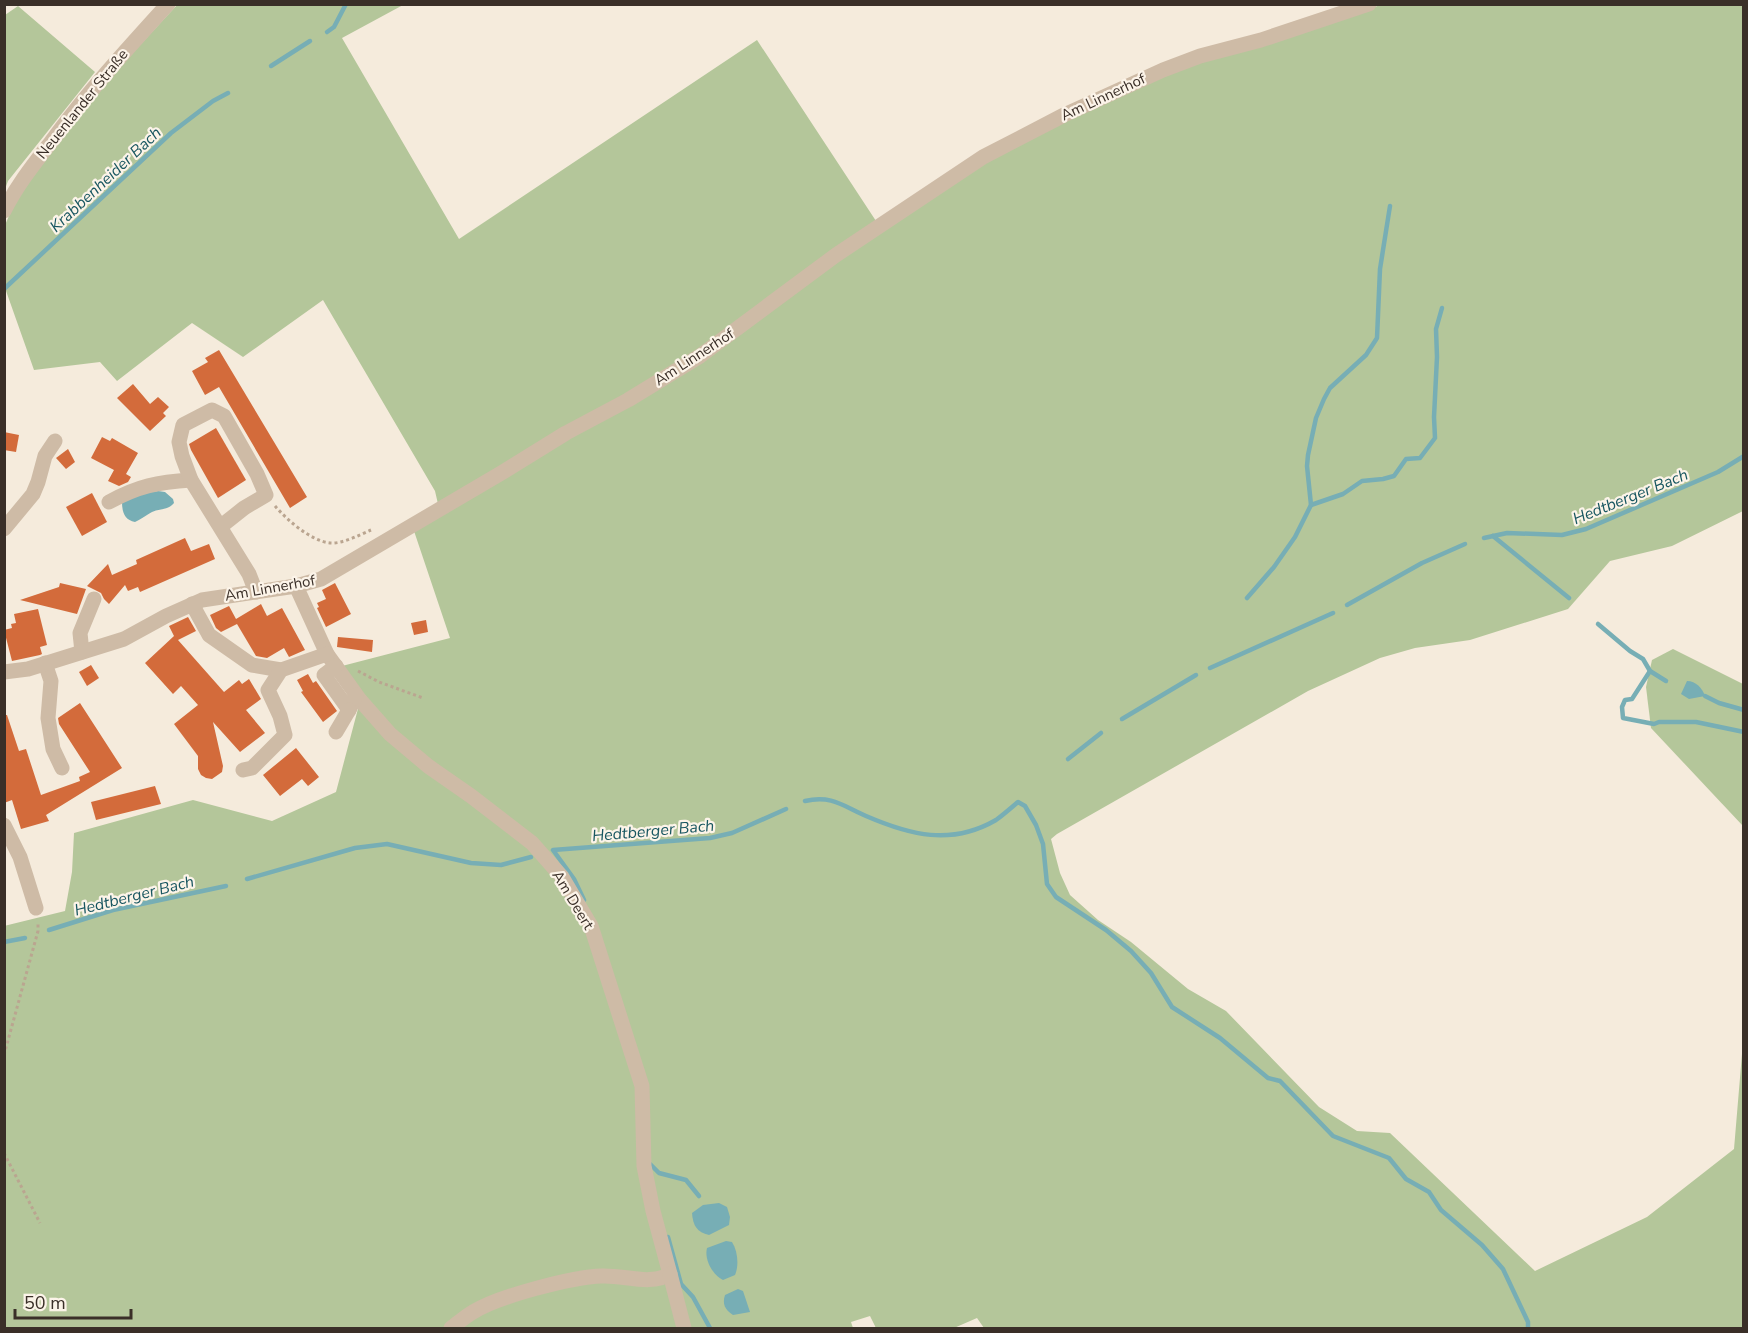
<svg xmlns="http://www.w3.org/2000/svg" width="1748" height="1333" font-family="'Nunito Sans',sans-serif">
<rect width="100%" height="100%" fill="#f5ebdc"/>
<!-- green -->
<g fill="#b4c69a">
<polygon points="177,5 403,5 342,38 459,239 757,40 876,221 695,351 624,395 438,504 435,491 323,300 243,357 192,323 117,381 100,362 34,370 5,288 5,225 16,200 40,163 128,58"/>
<polygon points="1380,5 1743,5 1743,511 1672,546 1610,561 1568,609 1470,640 1415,648 1380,658 1308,691 1057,834 1051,839 1060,873 1070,895 1098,920 1131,942 1188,989 1226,1011 1319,1107 1357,1131 1390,1133 1535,1271 1647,1217 1734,1149 1743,1042 1743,1328 984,1328 977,1318 954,1328 876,1328 870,1316 851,1322 853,1328 5,1328 4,926 65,911 72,872 74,833 193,800 272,821 336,792 359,705 397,745 427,770 508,829 541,857 558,874 577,907 581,920 602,941 586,905 561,869 534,841 392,734 354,689 342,671 342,666 450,638 414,531 566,437 629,402 703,357 834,261 922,201 1005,150 1026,141 1090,106 1180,69 1321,27"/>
<polygon points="18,6 95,72 8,181 5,189 5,15"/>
<polygon points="1673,649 1743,684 1743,826 1651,728 1646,687 1652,660"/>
</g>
<!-- water -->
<g fill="#77aeb5">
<path d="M 158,491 L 165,492 L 173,499 L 174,503 C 167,511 160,508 152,512 C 146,515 142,519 135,522 C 124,520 122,511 122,502 C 133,495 146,493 158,491 Z"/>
<path d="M 1687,681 C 1696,681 1702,688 1705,696 L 1689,699 L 1681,694 Z"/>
<path d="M 719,1203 L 727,1207 L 730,1217 L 729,1225 L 709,1235 C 697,1232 693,1226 692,1213 L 703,1205 Z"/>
<path d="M 726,1241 L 732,1242 C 738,1251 739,1266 735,1275 L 723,1280 C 713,1275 704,1260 707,1248 Z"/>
<path d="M 738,1289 L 743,1291 L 750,1312 L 733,1315 C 725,1310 722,1304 725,1295 Z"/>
</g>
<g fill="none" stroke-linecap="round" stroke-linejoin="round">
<!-- stream -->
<g stroke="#77aeb5" stroke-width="4.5">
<polyline points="327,32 334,27 346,4"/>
<polyline points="271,66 310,41"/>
<polyline points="4,289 171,133 213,101 228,93"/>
<polyline points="1311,505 1343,494 1362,481 1383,479 1394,476 1406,459 1420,458 1435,438 1434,417 1437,357 1436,329 1442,308"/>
<polyline points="1493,536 1569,598"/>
<polyline points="1484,538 1507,533 1562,535 1586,529 1718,472 1744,456"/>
<polyline points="1247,598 1274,567 1295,537 1311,505 1307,466 1308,455 1316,418 1324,399 1330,388 1366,355 1377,338 1380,269 1390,206"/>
<polyline points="1347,605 1422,563 1465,544"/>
<polyline points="1598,624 1630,651 1643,659 1650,671 1666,681"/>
<polyline points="1210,668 1333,613"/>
<polyline points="1650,671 1632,699 1625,700 1622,707 1623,718 1654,724 1659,722 1696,722 1744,732"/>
<polyline points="1705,696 1719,703 1744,710"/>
<polyline points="1122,719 1196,675"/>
<polyline points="1068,759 1101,733"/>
<path d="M 805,801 C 832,795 843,806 866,816 C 910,835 951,846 996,820 C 1003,815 1011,808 1018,802 L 1025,806 L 1036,825 L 1043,844 L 1047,884 L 1056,897 L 1106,930 L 1131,951 L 1151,973 L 1172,1007 L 1220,1038 L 1268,1078 L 1280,1081 L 1333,1136 L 1389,1158 L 1406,1179 L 1429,1192 L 1441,1210 L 1482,1245 L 1503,1269 L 1528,1322 L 1528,1328"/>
<polyline points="247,879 355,848 387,844 471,863 501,865 531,857"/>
<polyline points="584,900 574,879 553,850 710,838 732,833 786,809"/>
<polyline points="49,930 113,910 226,886"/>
<polyline points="4,942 25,938"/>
<polyline points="649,1163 659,1173 686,1180 699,1196"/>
<polyline points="668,1237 681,1284 693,1297 710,1328"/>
</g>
</g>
<!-- building -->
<g fill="#d36b3b">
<polygon points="219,350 307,497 290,508 219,387 205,395 192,371 208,362 205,358"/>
<polygon points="133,384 150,404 158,397 169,407 163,413 166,416 150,431 117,398"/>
<polygon points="216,428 246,480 218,498 191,450 189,444"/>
<polygon points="4,432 19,435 16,452 4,450"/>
<polygon points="102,437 110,441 112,438 138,453 126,474 131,477 128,482 119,486 108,481 114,470 91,458"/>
<polygon points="68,449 75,462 66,469 56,458"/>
<polygon points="92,493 107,522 82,536 66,507"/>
<polygon points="185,538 191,551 209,544 215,559 140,592 138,587 128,591 125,585 109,604 104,599 101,593 87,586 108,564 112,575 137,564 136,560"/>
<polygon points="60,583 86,589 77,614 20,600 59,587"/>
<polygon points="335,583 351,614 326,627 317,608 319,607 317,603 326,599 322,590"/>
<polygon points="261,604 267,616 282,608 305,650 289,657 284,648 267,658 256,656 237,624 221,632 216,628 210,615 229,606 236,619"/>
<polygon points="38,609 47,645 40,647 42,654 40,655 12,661 4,630 12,628 11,624 16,623 14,614"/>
<polygon points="188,617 196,631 178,640 224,692 239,680 242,684 249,679 261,699 246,710 265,733 240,752 213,722 223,766 222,772 212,779 206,778 201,775 198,769 198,756 174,724 198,705 181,686 173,694 145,663 174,636 169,626"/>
<polygon points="426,620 428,632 414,635 411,623"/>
<polygon points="338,637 373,640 372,652 337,647"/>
<polygon points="91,665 99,678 87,686 79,672"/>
<polygon points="308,674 313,683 316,681 337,711 323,722 301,692 303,691 297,680"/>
<polygon points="80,703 122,768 46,815 49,821 21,829 12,800 4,803 4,715 7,715 19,751 26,749 41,795 80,781 79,777 90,772 59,724 58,718"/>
<polygon points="296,748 319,777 308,786 302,779 280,796 263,775"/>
<polygon points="155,786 161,804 96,820 91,802"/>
</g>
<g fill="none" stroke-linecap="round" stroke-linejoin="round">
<!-- path -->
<g stroke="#baa590" stroke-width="3" stroke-dasharray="3 3" stroke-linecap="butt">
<path d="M 275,506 C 287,520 311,541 330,543 C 343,544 359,535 371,530"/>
<polyline points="358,671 379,682 423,698"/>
<polyline points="4,1055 38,931 38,923"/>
<polyline points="4,1153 40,1223"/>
</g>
<!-- minor -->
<g stroke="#cebba6" stroke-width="15">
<path d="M 4,211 C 17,185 34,164 51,142 C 87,93 127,49 168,4"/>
<path d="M 109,502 C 138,486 158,482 191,480"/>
<polyline points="220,527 244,508 266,495 257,474 224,416 212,410 183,425 179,442 182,456 191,480 249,574 256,592"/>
<polyline points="4,529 33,494 38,482 45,456 55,441"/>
<path d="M 296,586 L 327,654 L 360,700 L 390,734 L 428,766 L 471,796 L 532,843 L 562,877 L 591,926 L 642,1086 L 644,1166 L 653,1211 L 670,1274 C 650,1286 625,1275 602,1276 C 572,1277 499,1296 473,1312 C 466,1316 458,1323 451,1328"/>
<polyline points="192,604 209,635 252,665 281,670"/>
<polyline points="82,652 80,633 94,599"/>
<polyline points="45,663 51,681 48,718 53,749 62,768"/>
<polyline points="336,666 324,675 349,710 356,695"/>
<polyline points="4,672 28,669 124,639 166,616 202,600 296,586 321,579 503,472 566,433 628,400 700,356 836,255 983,157 1064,115 1163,70 1200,56 1261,40 1369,4"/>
<polyline points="336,732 349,710"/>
<polyline points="243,770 252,768 285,735 280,716 268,690 281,670 327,654"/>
<polyline points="4,825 20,857 36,908"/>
<polyline points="670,1274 684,1328"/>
</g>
</g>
<g text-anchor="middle" stroke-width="4.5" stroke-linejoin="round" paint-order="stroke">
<!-- street labels -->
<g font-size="15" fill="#3a2f28" stroke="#fcf4e9">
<text transform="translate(1103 97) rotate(-25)" y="5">Am Linnerhof</text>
<text transform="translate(82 104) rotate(-51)" y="5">Neuenlander Straße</text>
<text transform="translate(694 357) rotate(-33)" y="5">Am Linnerhof</text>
<text transform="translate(270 588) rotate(-10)" y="5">Am Linnerhof</text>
<text transform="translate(573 900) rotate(59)" y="5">Am Deert</text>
</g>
<!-- water labels -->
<g font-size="16" font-style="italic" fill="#185660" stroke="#fcf4e9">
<text transform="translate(105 179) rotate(-43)" y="6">Krabbenheider Bach</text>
<text transform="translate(1630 496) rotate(-22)" y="6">Hedtberger Bach</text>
<text transform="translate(653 830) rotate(-5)" y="6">Hedtberger Bach</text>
<text transform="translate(134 895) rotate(-14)" y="6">Hedtberger Bach</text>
</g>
</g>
<!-- border -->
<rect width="1748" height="1333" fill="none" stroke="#3a2f28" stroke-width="12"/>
<!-- scale -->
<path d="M15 1309v9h116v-9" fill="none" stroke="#3a2f28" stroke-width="3"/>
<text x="24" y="1309" font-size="18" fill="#3a2f28" stroke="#fcf4e9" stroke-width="4.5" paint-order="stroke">50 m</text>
</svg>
